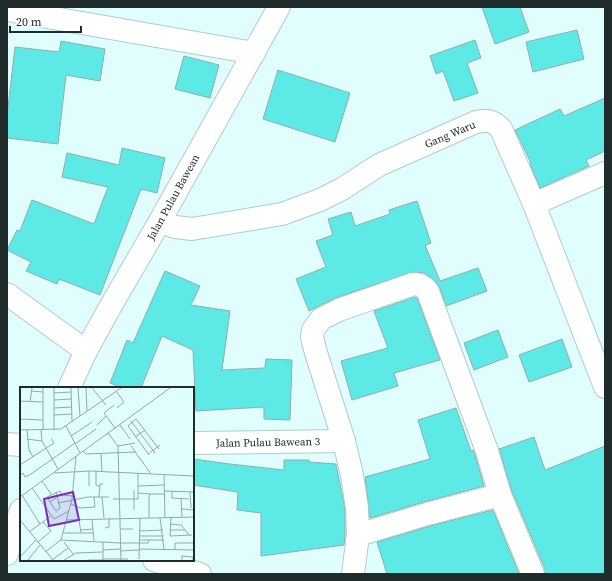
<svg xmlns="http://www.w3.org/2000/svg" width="612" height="581" font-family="'Source Serif 4',serif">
<rect width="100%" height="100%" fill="#dffefd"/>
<!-- building -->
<g fill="#5deae7" stroke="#90adac">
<polygon points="482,7 520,7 529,32 495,44"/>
<polygon points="577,30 584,59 533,72 526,42"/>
<polygon points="475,40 481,58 467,63 478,93 454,101 443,71 436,74 430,56"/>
<polygon points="61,41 105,49 100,81 66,75 58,144 7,138 7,116 15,47 59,52"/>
<polygon points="184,56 219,65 210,98 175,89"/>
<polygon points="278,70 350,93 335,142 263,119"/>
<polygon points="605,98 605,151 586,160 589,166 540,188 530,164 531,163 515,130 560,109 564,116"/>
<polygon points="122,148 165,158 157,193 141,189 100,295 59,279 57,284 26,271 31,262 7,250 17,230 20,231 32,200 94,224 108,187 62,177 67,153 119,165"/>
<polygon points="417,201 431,243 425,245 440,281 478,268 487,291 446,306 440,288 434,280 425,273 413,272 335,298 309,311 296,279 326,267 316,241 333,235 328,219 351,212 355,226 390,214 389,210"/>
<polygon points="165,271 200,286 191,305 230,311 222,370 265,368 266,359 292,360 290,420 264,419 264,407 196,411 193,350 162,336 141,388 123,388 110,383 127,340 133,343"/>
<polygon points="415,297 417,298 440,360 394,373 398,386 352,400 341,361 388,348 374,311"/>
<polygon points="498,330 508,357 474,370 464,343"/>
<polygon points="562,339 572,367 529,382 519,355"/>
<polygon points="456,408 471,451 473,450 475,455 484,486 424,502 370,518 365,477 430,459 418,420"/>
<polygon points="534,437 545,470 605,446 605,574 545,574 545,569 512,491 499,449"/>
<polygon points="193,459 230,464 284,470 284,460 309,460 309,462 336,464 345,509 345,534 344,545 261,556 261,513 237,510 238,492 193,485"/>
<polygon points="493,510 519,574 387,574 377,542 430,526"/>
</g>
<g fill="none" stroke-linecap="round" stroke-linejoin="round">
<defs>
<g id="street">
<polyline points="7,10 254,53"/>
<polyline points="534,204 605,173"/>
<path d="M 160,221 L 175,227 L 192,229 L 282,214 L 320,200 L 342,189 L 379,165 L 476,122 C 487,120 493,120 501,129 L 534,204 L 605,387"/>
<polyline points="7,294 86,351"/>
<polyline points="69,388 86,351 109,309 160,221 279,7"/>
<polyline points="193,443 344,441"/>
<polyline points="7,444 21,445"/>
<polyline points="500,495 533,574"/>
<polyline points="7,554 21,510"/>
<polyline points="154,560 200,574"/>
<path d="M 353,574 L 358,535 L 357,508 L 352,475 L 344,441 L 316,353 L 312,337 L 313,330 L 321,319 L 339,310 L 413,284 C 420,284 424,286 428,292 L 487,451 L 500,495 L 427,514 L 358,535"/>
</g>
</defs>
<!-- street casing -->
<use href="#street" stroke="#afcdcb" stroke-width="24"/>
<!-- street -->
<use href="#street" stroke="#fff" stroke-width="22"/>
</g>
<g text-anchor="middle" stroke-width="3.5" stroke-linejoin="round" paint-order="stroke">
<!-- street labels -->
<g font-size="11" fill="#202c2b" stroke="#fff">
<text transform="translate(450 134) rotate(-23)" y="4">Gang Waru</text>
<text transform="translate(173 197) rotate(-61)" y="4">Jalan Pulau Bawean</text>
<text transform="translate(268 442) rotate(-1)" y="4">Jalan Pulau Bawean 3</text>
</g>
</g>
<!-- overview -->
<g transform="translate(20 387)">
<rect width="174" height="174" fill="#dffefd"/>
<path fill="none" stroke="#93aaa9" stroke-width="1" d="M 34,1 L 34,43M 51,1 L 52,34M 58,1 L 60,29M 66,1 L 67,24M 72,1 L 86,18M 11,4 L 23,5M 96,4 L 104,15 L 97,21M 34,6 L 51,5M 34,13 L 51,12M 0,14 L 23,15M 10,15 L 12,1M 94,18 L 84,26 L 95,41M 34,21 L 52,20M 34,28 L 52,27M 0,32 L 23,33M 111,34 L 135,66M 77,38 L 86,29M 100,38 L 110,52M 46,39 L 60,66M 0,43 L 41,42 L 101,1M 7,43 L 9,63 L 13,70M 21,43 L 22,54 L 38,82M 23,43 L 23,1M 88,46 L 98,59 L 101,173M 51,49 L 72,35M 115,50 L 125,43M 7,52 L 22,54M 55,57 L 76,42M 98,59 L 115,56M 111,59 L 131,87M 63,64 L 66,67 L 116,65M 81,67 L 82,85M 128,67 L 140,58M 129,68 L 108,39 L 116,32 L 139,62M 0,78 L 34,56 L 31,52M 76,84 L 76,98 L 80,100M 34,86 L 70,84 L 174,89M 0,88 L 3,86 L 5,90 L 11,87 L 55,56M 144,88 L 145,131M 22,94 L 31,107M 69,99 L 69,84M 118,99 L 144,98M 12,101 L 34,132 L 49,124M 144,104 L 174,105M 152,104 L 152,111 L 169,112M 36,105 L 40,121 L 36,124 L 30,115 L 36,111M 170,105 L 171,121M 118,106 L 130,107M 2,108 L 20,137M 0,110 L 150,1M 79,110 L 80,97 L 83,97M 82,110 L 84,131M 129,110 L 129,131M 129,110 L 130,107 L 144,107M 161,111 L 162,131M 93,112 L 118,112 L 118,86M 30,115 L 27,110 L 40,104 L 42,108 L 53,109M 38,116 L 68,110 L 89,110M 51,117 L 60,121 L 75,120 L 74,110M 162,122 L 174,123M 114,123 L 114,103M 140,131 L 144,162M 72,132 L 74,154M 0,133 L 33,173M 46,133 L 174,130M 59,133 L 61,146M 150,137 L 161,138 L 169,148M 85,141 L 89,140 L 89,131M 100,142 L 113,142M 60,143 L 73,142M 150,143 L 165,143M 119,144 L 143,143M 9,145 L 31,129M 43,146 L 73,146M 119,149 L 144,149M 150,149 L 172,148M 150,149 L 151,131M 40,153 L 101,156 L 128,156 L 129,153M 119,153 L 144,153M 18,155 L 31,144 L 23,135M 44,155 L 53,167M 119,162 L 174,163M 83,163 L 101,162M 155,163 L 155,156 L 174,156M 100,164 L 119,163M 25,165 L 41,153 L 52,112 L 56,69M 0,170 L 16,153M 83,172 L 108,172M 119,172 L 120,131M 8,173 L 20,158M 32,173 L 48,161M 44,173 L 56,166 L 83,165M 68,173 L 83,173M 83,173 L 83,155M 162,173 L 162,169 L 173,170 L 173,173"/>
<path fill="#7b2cbf" fill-opacity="0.15" stroke="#7b2cbf" stroke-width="2" d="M 53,105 L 59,133 L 29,139 L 24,112 Z"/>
<rect width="174" height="174" fill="none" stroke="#202c2b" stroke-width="2"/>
</g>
<!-- border -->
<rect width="612" height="581" fill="none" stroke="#202c2b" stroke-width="16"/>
<!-- scale -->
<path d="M10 26v6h71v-6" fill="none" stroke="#202c2b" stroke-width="2"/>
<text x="16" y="26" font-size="12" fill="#202c2b" stroke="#ffffff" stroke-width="3" paint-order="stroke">20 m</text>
</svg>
